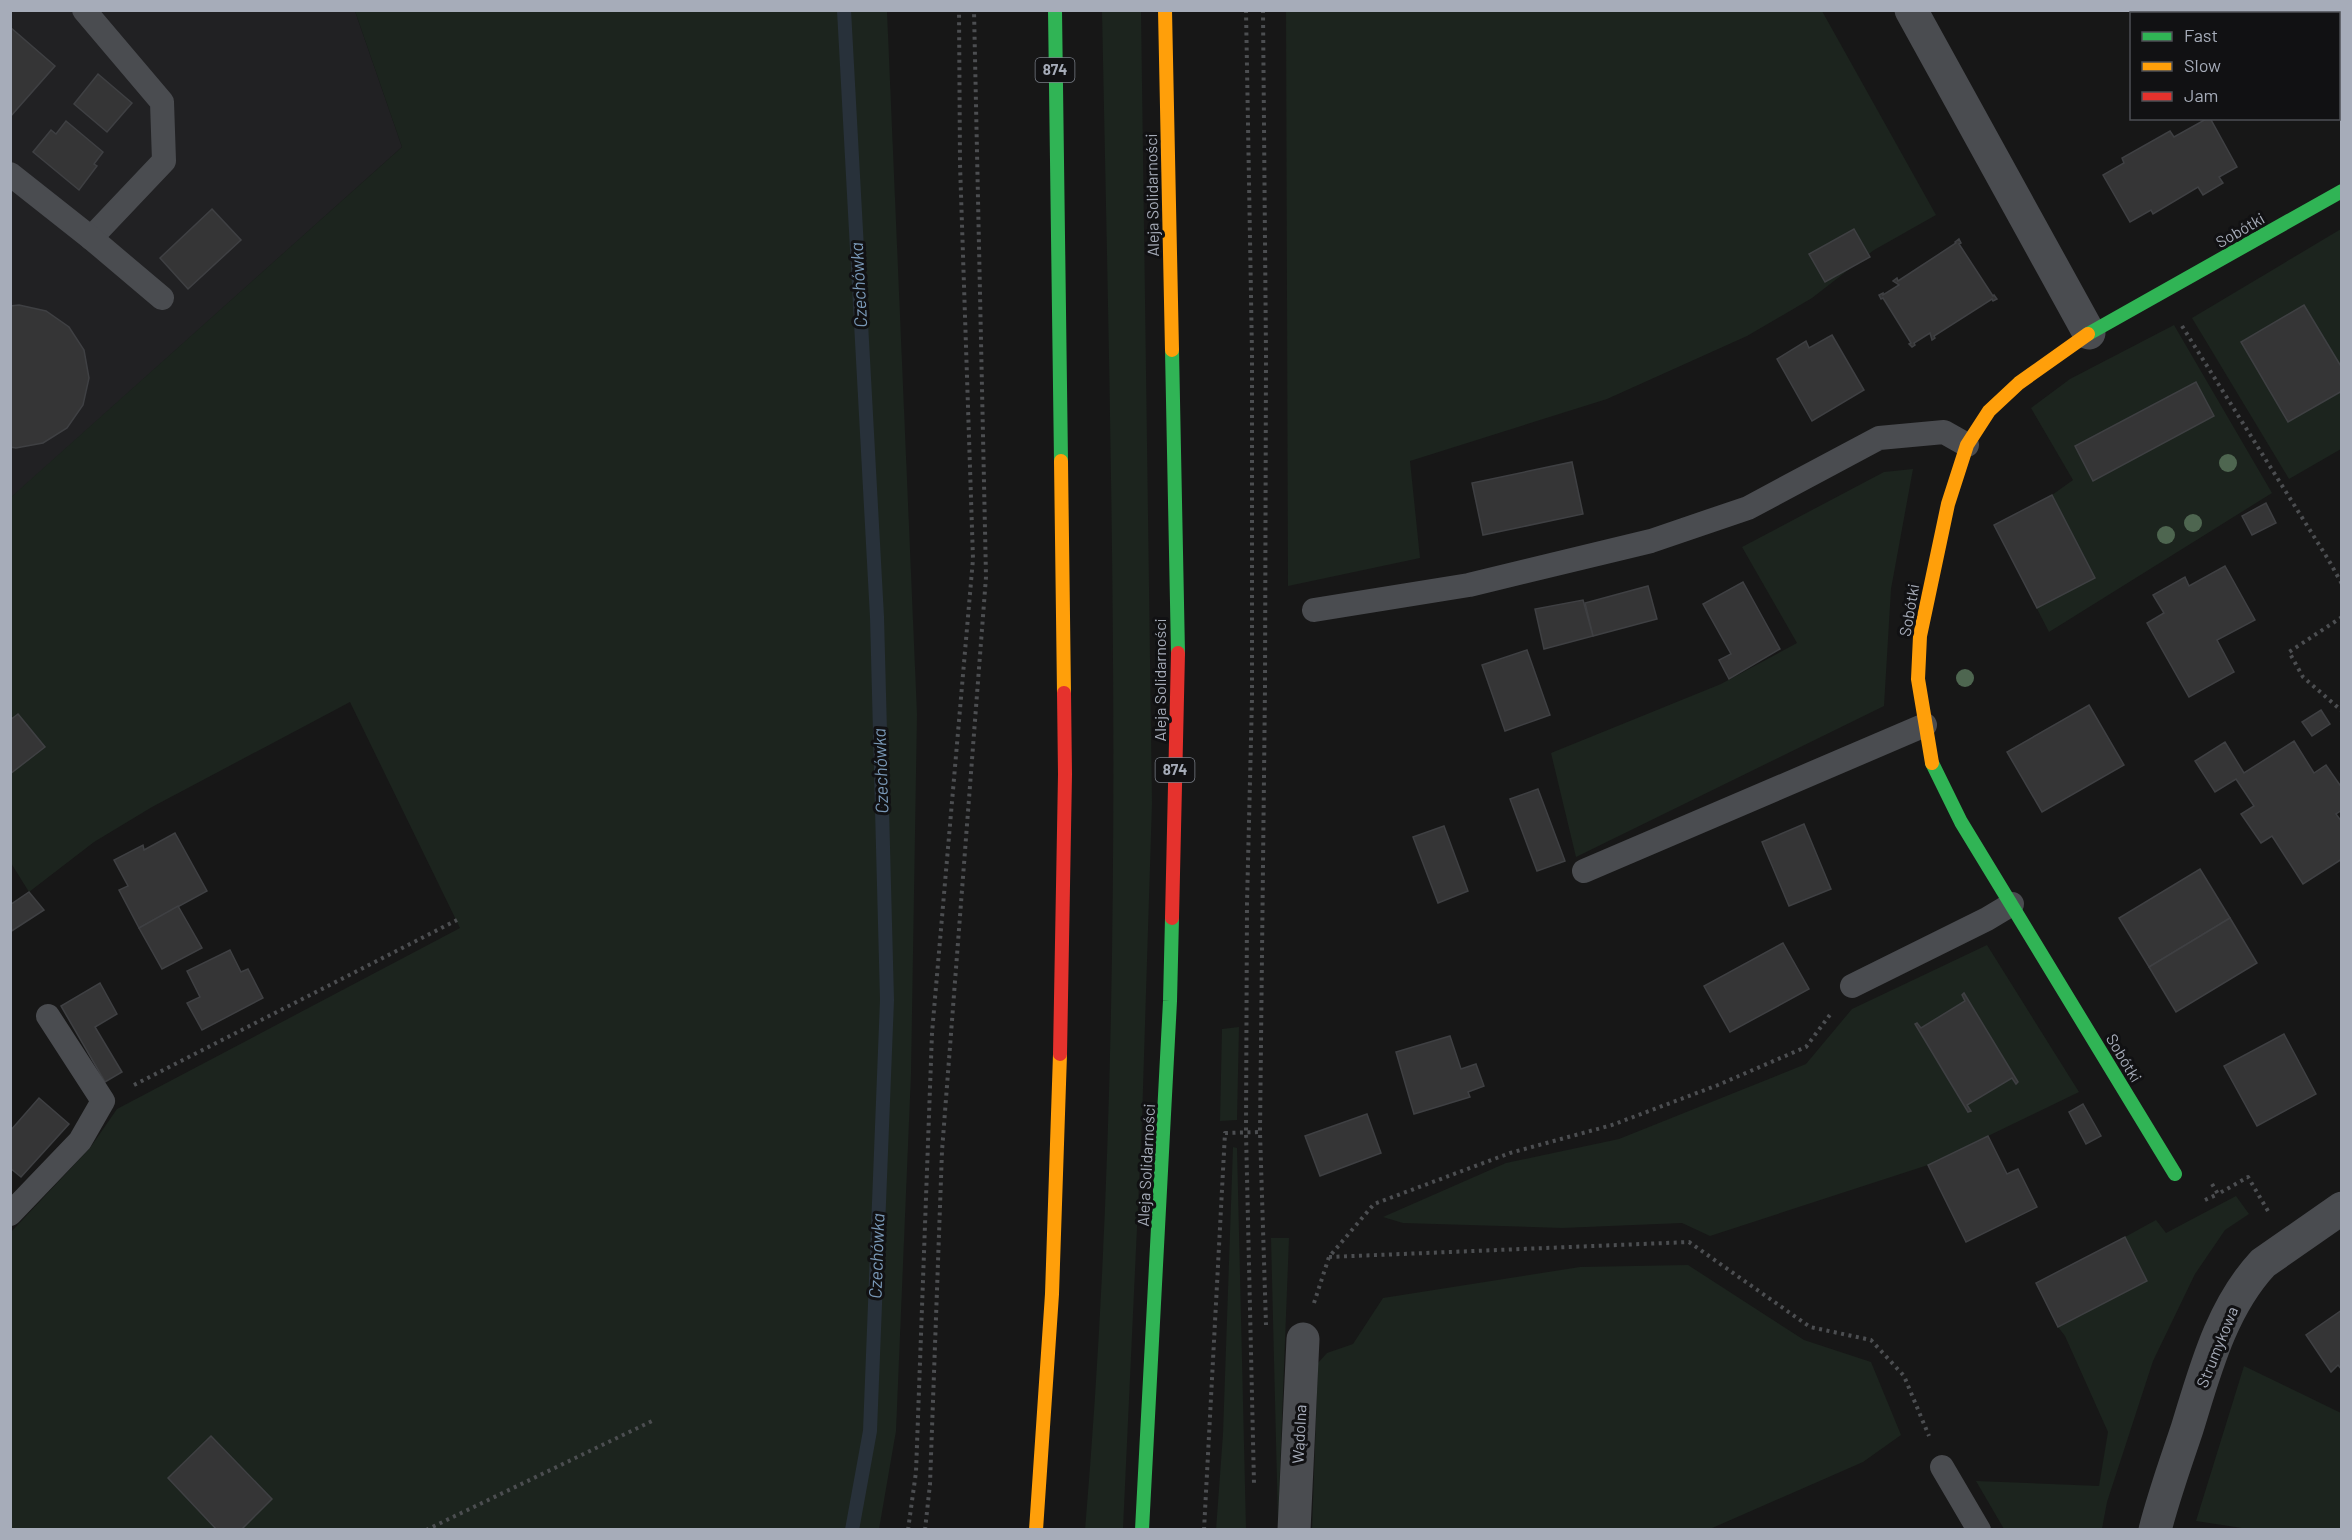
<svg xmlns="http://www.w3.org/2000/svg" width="2352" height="1540" font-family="Barlow,sans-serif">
<rect width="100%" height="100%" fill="#171717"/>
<!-- built -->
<polygon fill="#212123" points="11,11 355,11 402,147 11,498"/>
<!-- green -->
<g fill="#1c241e">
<polygon points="355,11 887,11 917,714 911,1074 896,1431 879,1529 11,1529 11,1232 90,1148 117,1109 460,928 350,702 152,807 94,842 29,892 11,863 10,498 402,147"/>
<path d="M 1141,11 L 1152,803 L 1142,1120 L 1123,1529 L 1085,1530 C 1128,1024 1112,517 1102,11 Z"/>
<polygon points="1286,11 1822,11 1936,215 1874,250 1812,298 1747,336 1607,399 1410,461 1420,558 1288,586"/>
<polygon points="2341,229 2341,449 2289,479 2192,318"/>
<polygon points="2174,325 2272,493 2049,632 1994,525 2052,495 2073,480 2031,408 2070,379"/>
<polygon points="1913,469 1891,589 1884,706 1576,857 1551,753 1721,684 1797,643 1742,547 1884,472"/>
<polygon points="1987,945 2079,1092 1928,1165 1710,1236 1682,1223 1562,1228 1403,1223 1383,1217 1506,1163 1619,1139 1806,1064 1852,1009"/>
<polygon points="1239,1027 1237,1120 1220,1121 1222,1029"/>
<polygon points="1233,1147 1237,1148 1246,1529 1216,1530 1223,1434"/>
<polygon points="2236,1196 2249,1214 2225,1230 2195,1274 2153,1361 2107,1502 2102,1529 2004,1529 1976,1481 2099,1486 2108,1432 2065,1336 2058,1327 2147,1281 2125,1237 2156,1220 2166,1233"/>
<polygon points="1271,1238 1289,1238 1278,1522"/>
<polygon points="1688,1265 1804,1340 1871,1362 1901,1435 1863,1462 1710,1529 1312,1530 1318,1363 1327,1353 1353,1344 1383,1298 1580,1267"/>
<polygon points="2244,1366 2341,1413 2341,1529 2255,1530 2196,1521"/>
</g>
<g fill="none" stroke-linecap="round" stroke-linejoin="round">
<!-- stream -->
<polyline stroke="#28313a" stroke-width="14" points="844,10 877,617 887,1000 870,1431 852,1530"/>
</g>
<!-- building -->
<g fill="#353536" stroke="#3f4043" stroke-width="1.5">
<polygon points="10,27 55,66 10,117"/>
<polygon points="2342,49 2342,101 2338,101 2338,50"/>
<polygon points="98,74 132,103 107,132 74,104"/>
<polygon points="2208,118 2210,118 2237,167 2219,177 2223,183 2203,195 2198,187 2153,214 2151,210 2130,222 2103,175 2124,163 2122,158 2170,131 2174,137"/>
<polygon points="66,121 103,152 94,164 97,166 79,190 33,152 51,130 56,134"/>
<polygon points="212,209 241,240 188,289 160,258"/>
<polygon points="1854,229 1870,257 1825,282 1809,254"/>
<polygon points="1959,239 1961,243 1959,244 1993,296 1994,295 1997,299 1993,301 1992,299 1934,336 1935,338 1932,340 1930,333 1914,343 1915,345 1912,347 1909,344 1911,343 1883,298 1881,299 1879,295 1883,293 1883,295 1899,285 1893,281 1897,278 1898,281 1956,243 1955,242"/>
<polygon points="19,305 46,311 69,327 84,350 89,378 83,405 67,428 43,443 16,448 10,447 10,306"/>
<polygon points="2304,305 2342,368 2342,391 2288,422 2241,342"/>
<polygon points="1832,335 1864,390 1812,421 1777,359 1806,341 1809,348"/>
<polygon points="2196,382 2214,416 2093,481 2075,446"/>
<polygon points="1572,462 1583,514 1483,535 1472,483"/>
<polygon points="2052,495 2095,578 2037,608 1994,525"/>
<polygon points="2266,503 2276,523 2252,535 2242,516"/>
<polygon points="2225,566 2255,620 2217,640 2234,672 2189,697 2147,623 2164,613 2153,595 2185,577 2189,586"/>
<polygon points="1743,582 1780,649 1729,679 1719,660 1731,654 1703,604"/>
<polygon points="1648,586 1657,619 1593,636 1585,603"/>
<polygon points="1583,600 1593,636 1544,649 1535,609"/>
<polygon points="1527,650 1550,715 1505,731 1482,665"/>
<polygon points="2089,705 2124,765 2042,812 2007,752"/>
<polygon points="2321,710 2330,724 2312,736 2302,722"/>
<polygon points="18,714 45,747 10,774 10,720"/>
<polygon points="2294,741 2314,773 2326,765 2342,788 2342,810 2336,814 2342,822 2342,859 2303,884 2272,836 2261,843 2241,814 2254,806 2236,779 2215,792 2195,761 2225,742 2244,773"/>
<polygon points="1538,789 1565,861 1537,871 1510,799"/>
<polygon points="1804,824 1831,889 1789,906 1762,842"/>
<polygon points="1444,826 1468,891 1438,903 1413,837"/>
<polygon points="175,833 207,891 139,928 119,890 128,886 114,860 143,845 144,850"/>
<polygon points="2200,869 2230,918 2149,967 2119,918"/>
<polygon points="29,892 44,910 10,932 10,905"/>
<polygon points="178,906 202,948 162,969 139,928"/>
<polygon points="2230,918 2257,963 2176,1012 2149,967"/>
<polygon points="1783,943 1809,989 1730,1032 1704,986"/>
<polygon points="230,950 241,972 248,969 263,998 202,1030 187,1003 200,997 187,971"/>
<polygon points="100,983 117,1014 95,1027 122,1072 105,1082 61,1006"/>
<polygon points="1964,993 2018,1082 2016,1084 2012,1078 1967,1105 1971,1111 1968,1112 1915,1024 1917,1023 1921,1028 1965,1001 1962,995"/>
<polygon points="2284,1034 2316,1094 2257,1126 2224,1066"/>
<polygon points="1450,1036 1461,1069 1476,1064 1484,1086 1468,1092 1470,1097 1414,1114 1396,1052"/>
<polygon points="39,1098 69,1124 21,1177 10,1168 10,1131"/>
<polygon points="2083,1104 2101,1136 2086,1144 2069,1112"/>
<polygon points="1367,1114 1381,1153 1320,1176 1305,1136"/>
<polygon points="1988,1136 2007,1174 2018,1169 2037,1207 1966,1242 1928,1165"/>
<polygon points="2125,1237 2147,1281 2058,1327 2036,1283"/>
<polygon points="2342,1310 2342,1370 2338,1365 2331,1372 2306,1335"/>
<polygon points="211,1436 272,1499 241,1530 217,1530 168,1478"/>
</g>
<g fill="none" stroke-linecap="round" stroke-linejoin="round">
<!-- path -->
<g stroke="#4c4e51" stroke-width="4" stroke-dasharray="3 4.5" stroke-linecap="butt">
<polyline points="1246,10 1252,353 1252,699 1247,903 1246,1133 1254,1484"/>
<polyline points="1263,10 1266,355 1265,687 1260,1132 1266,1325"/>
<polyline points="2182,326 2328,559 2342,584"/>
<polyline points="2342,617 2289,652 2303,677 2342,711"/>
<polyline points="134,1085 457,920"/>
<polyline points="2212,1184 2218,1194 2248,1177 2268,1211"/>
<polyline points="2205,1200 2218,1194"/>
<polyline points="1329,1257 1689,1242 1810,1327 1871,1340 1904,1376 1929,1436"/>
<polyline points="1314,1303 1329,1257 1374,1204 1510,1153 1612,1125 1718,1085 1806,1047 1832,1012"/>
<polyline points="426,1530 652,1421"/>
<polyline points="908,1530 916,1472 932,1033 973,559 960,164 959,10"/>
<polyline points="925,1530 930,1484 942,1151 986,577 974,10"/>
<polyline points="1204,1530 1225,1133 1260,1132"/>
</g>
<!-- lane -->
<g stroke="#4a4c50" stroke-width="24">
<polyline points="84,10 162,102 164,161 91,238"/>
<polyline points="10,174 91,238 162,298"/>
<polyline points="1314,610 1469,585 1651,541 1748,508 1879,438 1944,432 1967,445"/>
<polyline points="1584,871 1925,725"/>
<polyline points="1852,986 1987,919 2012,904"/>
<polyline points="10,1214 80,1141 103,1101 48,1016"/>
<polyline points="1942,1467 1979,1530"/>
</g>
<!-- street -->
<g stroke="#4a4c50" stroke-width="33">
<polyline points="1911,10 2089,333"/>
<polyline points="1294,1530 1303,1339"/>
<path d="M 2155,1530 C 2164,1495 2176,1462 2187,1429 C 2205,1371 2221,1308 2263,1263 L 2342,1208"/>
</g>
<!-- fast -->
<g stroke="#30b455" stroke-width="14">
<polyline points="1055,10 1061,461"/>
<polyline points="2088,334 2342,191"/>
<polyline points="1172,350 1178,653"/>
<polyline points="1932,763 1961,822 2175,1174"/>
<polyline points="1142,1530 1170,1001 1172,918"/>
</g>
<!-- slow -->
<g stroke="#ff9f0a" stroke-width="14">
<polyline points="1165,10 1172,350"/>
<polyline points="1061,461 1064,693"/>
<polyline points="1932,763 1918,679 1920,636 1948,504 1967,445 1989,411 2019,383 2088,334"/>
<polyline points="1036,1530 1052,1294 1060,1054"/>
</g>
<!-- jam -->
<g stroke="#e5322d" stroke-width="14">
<polyline points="1172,918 1178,653"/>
<polyline points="1060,1054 1065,774 1064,693"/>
</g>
</g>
<!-- trees -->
<g fill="#4e6650">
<circle cx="2228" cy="463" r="9"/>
<circle cx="2193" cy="523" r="9"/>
<circle cx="2166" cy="535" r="9"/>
<circle cx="1965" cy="678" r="9"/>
</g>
<g text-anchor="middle" stroke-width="6" stroke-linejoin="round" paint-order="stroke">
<!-- shield labels -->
<g fill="#111113" stroke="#797e87" stroke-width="1.5">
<rect x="1035.5" y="58" width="39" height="24" rx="4.5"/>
<rect x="1155.5" y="758" width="39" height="24" rx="4.5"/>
</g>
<g font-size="15" font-weight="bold" fill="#a6acb9">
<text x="1055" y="75">874</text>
<text x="1175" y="775">874</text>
</g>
<!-- street labels -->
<g font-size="16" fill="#a6acb9" stroke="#111113">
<text transform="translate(1152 195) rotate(-91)" y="6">Aleja Solidarności</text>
<text transform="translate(2240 230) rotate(-30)" y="6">Sobótki</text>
<text transform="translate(1909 610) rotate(-80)" y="6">Sobótki</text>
<text transform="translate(1160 680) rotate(-90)" y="6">Aleja Solidarności</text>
<text transform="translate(2124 1058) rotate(59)" y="6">Sobótki</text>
<text transform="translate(1146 1165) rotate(-87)" y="6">Aleja Solidarności</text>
<text transform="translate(2217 1347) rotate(-68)" y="6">Strumykowa</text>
<text transform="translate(1299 1434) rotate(-87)" y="6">Wądolna</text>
</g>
<!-- water labels -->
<g font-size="18" font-style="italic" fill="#7a99b8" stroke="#111113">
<text transform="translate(859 285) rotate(-93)" y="6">Czechówka</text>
<text transform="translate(881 771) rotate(-92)" y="6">Czechówka</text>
<text transform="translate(877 1256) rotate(-88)" y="6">Czechówka</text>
</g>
</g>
<!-- border -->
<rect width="2352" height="1540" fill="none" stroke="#a6acb9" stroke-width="24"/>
<!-- legend -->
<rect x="2130" y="12" width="210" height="108" fill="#111113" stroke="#4d4f55" stroke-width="1.5"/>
<rect x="2142" y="32" width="30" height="9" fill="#30b455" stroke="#4d4f55" stroke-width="1.5"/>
<text x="2184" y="42" font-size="18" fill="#a6acb9">Fast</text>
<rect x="2142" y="62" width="30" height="9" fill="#ff9f0a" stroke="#4d4f55" stroke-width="1.5"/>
<text x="2184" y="72" font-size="18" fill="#a6acb9">Slow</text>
<rect x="2142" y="92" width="30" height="9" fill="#e5322d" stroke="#4d4f55" stroke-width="1.5"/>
<text x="2184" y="102" font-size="18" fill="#a6acb9">Jam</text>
</svg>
